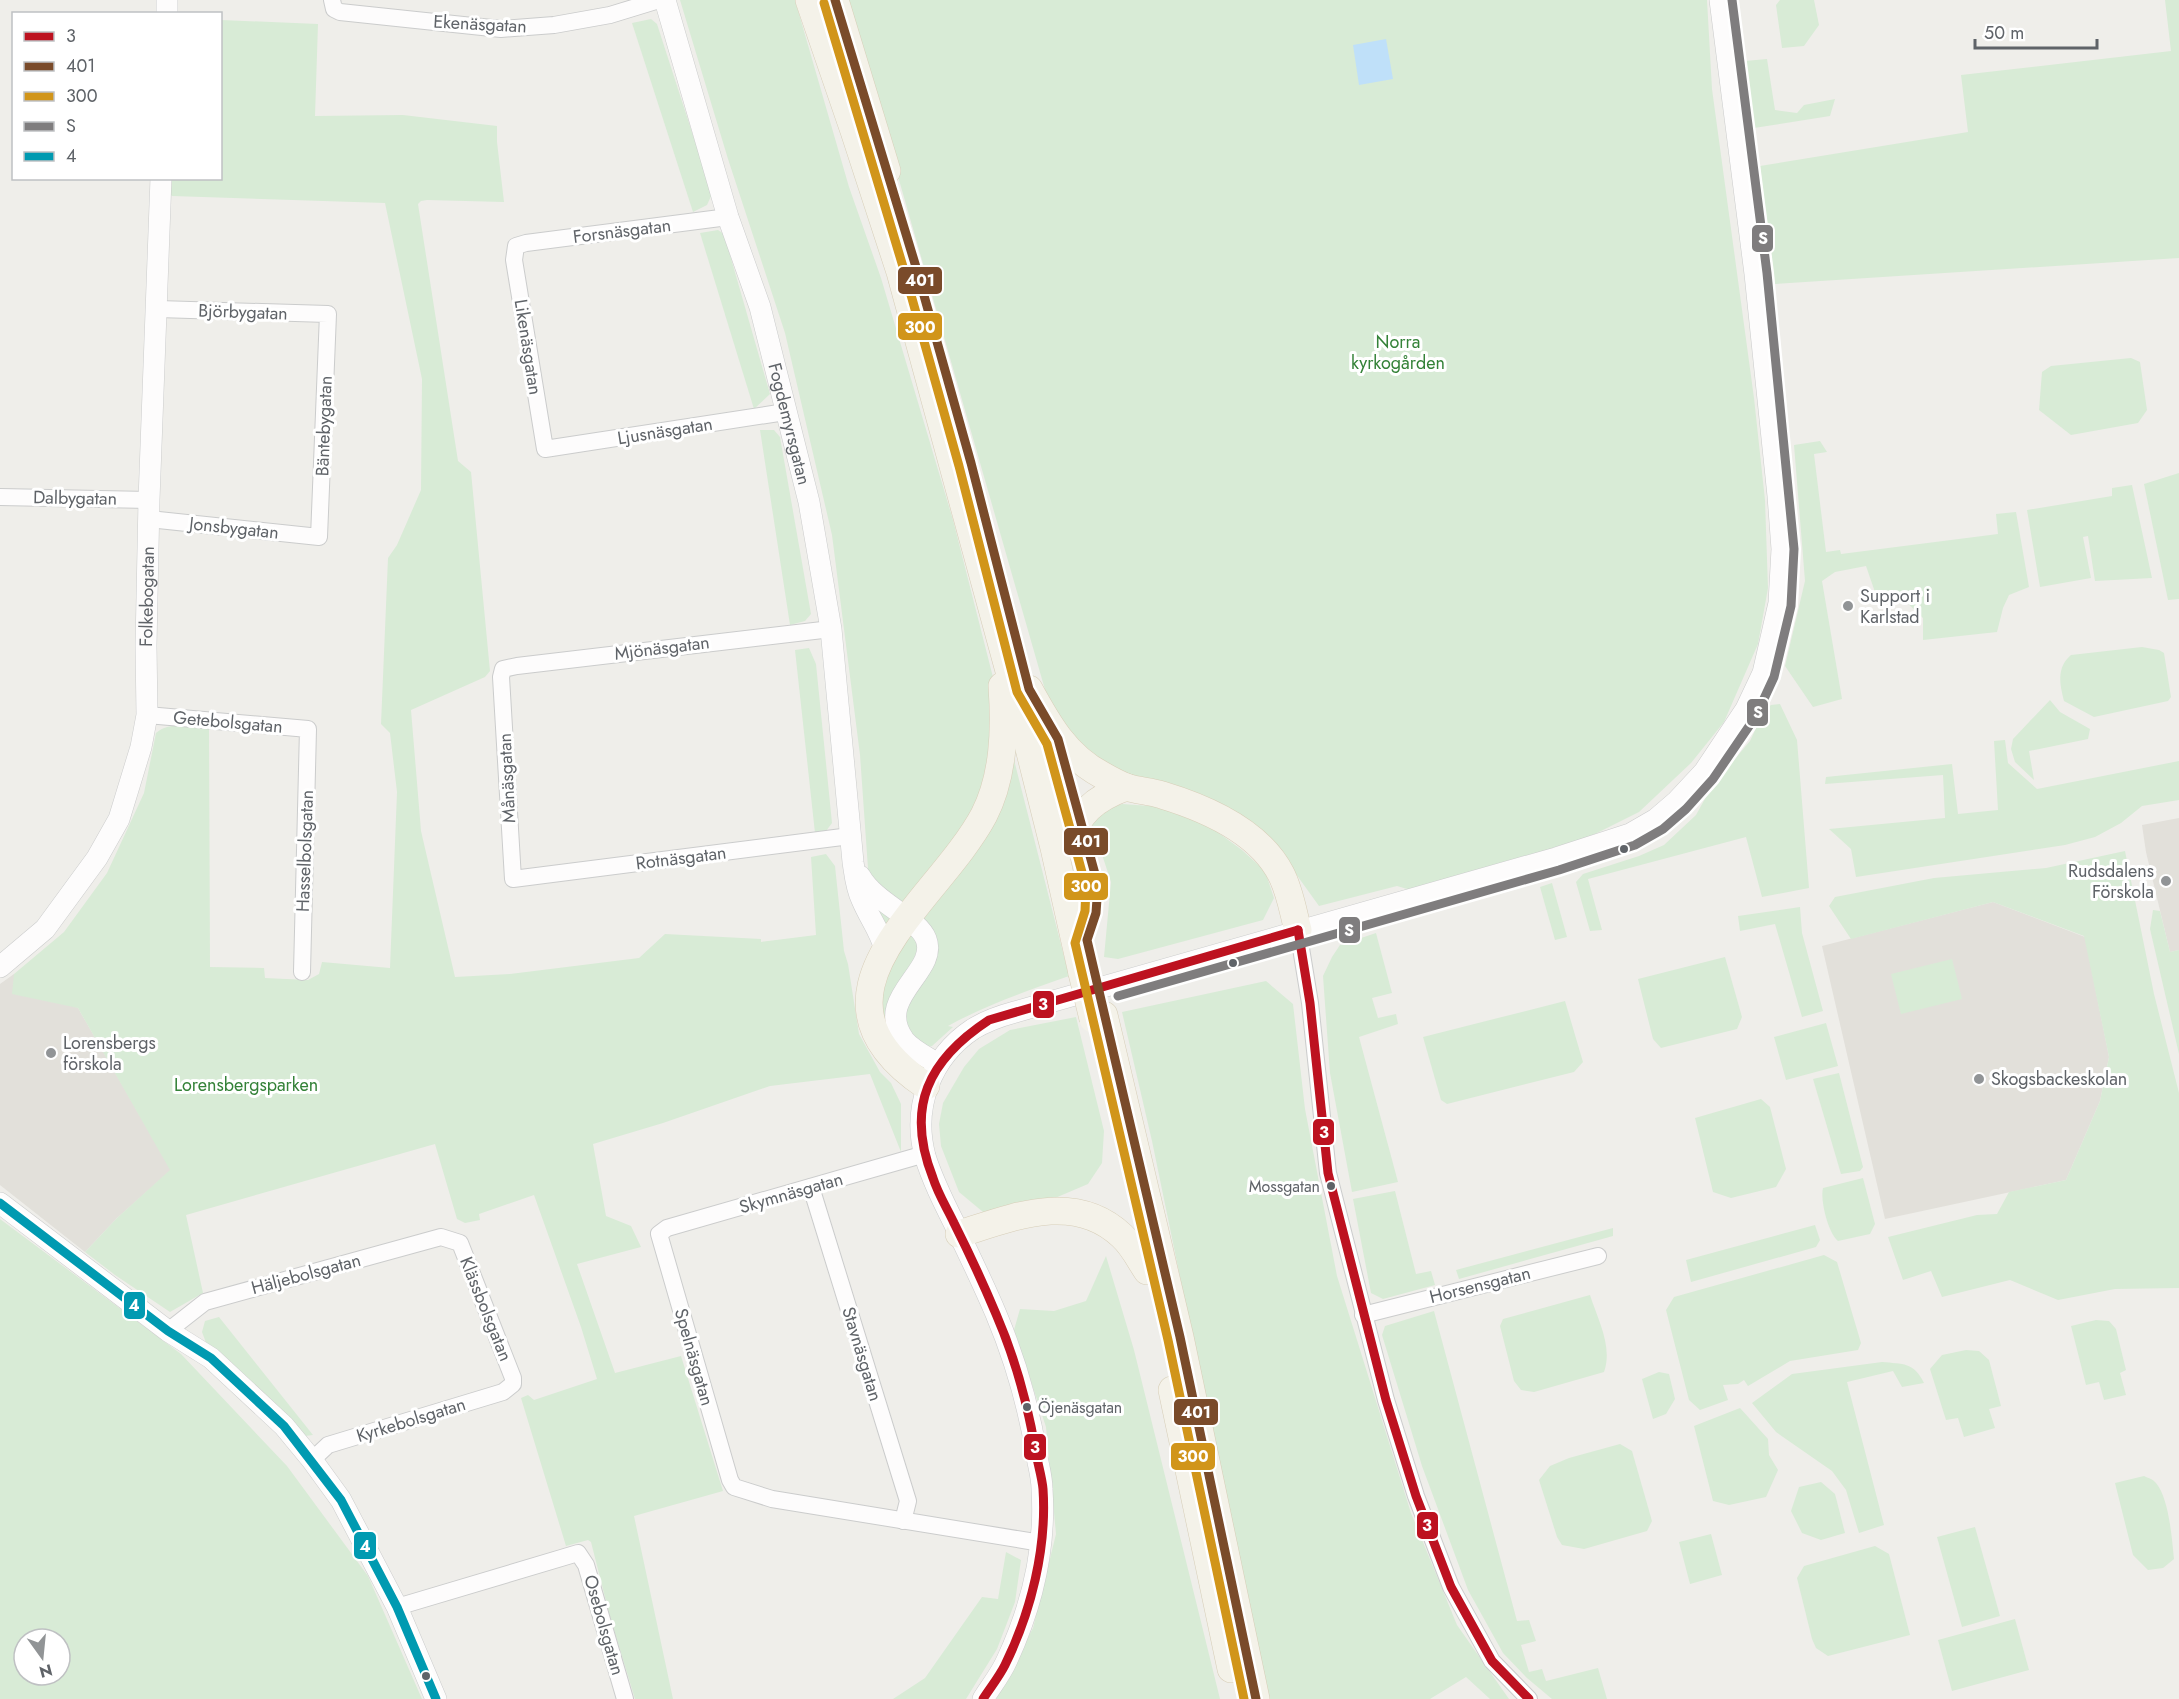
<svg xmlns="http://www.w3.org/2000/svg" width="2179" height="1699" font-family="Jost,sans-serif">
<rect width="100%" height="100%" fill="#efeeea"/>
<!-- education -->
<g fill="#e2e0da">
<polygon points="2179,818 2179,950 2170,952 2146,852 2142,825"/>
<polygon points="1993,902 2085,937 2109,1057 2100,1101 2066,1180 1885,1219 1822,946"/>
<polygon points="14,974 78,1008 171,1170 117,1218 85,1252 0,1185 0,984"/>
</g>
<!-- green -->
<g fill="#d8ebd6" fill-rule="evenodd">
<path d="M 680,0 L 795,0 L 849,187 L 881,278 L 953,520 L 1069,976 C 1027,991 988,1004 948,1026 L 953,1027 L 932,1046 L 915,1050 L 888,1033 L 879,997 L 873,939 L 860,755 L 832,535 L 785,333 L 728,159 Z"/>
<polygon points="844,0 1707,0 1712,89 1754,398 1765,500 1768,588 1758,644 1724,722 1691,763 1639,812 1567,848 1414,891 1397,886 1319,906 1283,856 1064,756 887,138"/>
<polygon points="1780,0 1814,0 1819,25 1804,46 1782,48 1776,5"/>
<polygon points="2165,0 2179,0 2179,258 1775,284 1760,166 1968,132 1961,75 2171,51"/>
<polygon points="651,19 657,24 712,194 707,205 693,212 632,23"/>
<path d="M 221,20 L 318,24 L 315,116 L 403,115 L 497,126 L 497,142 L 504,202 L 427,200 L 421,201 L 418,204 L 458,461 L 471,472 L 490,671 L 485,677 L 411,710 L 421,831 L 455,977 L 510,974 L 639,958 L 665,934 L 761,939 L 761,942 L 816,935 L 811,857 L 826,854 L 835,866 L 844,951 L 848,964 L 859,1034 L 880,1072 L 891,1083 L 901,1104 L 901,1152 L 870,1074 L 770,1086 L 663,1123 L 593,1144 L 606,1216 L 631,1226 L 641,1247 L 577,1264 L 615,1373 L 681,1356 L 723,1491 L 634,1516 L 673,1699 L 635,1699 L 610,1617 L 591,1542 L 588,1540 L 566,1546 L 521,1398 L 528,1395 L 534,1400 L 597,1379 L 581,1327 L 534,1195 L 479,1214 L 480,1220 L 465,1223 L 457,1219 L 435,1144 L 186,1215 L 203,1293 L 170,1312 L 115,1275 L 85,1252 L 117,1218 L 170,1170 L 78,1008 L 12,994 L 14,974 L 64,932 L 107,873 L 144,793 L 156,733 C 170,721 191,727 209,728 L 210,967 L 264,968 L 265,978 L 308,980 L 319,974 L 322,962 L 390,968 L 397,792 L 390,733 L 381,724 L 388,558 L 397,545 L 421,490 L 422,379 L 385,203 L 172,196 L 168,192 L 165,178 L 220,178 Z"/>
<polygon points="1767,59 1775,110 1797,113 1804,105 1835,99 1830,116 1754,128 1745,61"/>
<polygon points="718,230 724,234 770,394 754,409 700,233"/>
<polygon points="2131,358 2140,362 2147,410 2138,423 2071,435 2039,410 2042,372 2051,366"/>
<polygon points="760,430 774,430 780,437 811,614 805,621 790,625"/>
<polygon points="1820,441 1827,452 1814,454 1826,552 1840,550 1841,554 1998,534 1996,514 2016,512 2029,587 2009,595 2003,608 1997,632 1923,640 1923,618 1899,595 1876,595 1866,566 1835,572 1822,581 1842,699 1813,707 1785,666 1805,581 1794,445"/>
<polygon points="2179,473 2179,599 2168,600 2144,484"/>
<polygon points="2132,485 2152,578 2095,581 2088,536 2083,537 2091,578 2040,587 2027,510 2112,496 2112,488"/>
<path d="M 2142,647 L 2159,650 L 2164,653 L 2171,697 L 2168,701 L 2094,717 L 2064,701 C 2060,684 2056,668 2071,655 Z"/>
<polygon points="809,648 816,664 832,823 826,831 815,833 795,650"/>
<polygon points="2050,700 2060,712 2090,729 2088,739 2029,751 2034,780 2015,762 2011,749 2013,739"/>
<polygon points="1780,704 1797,740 1809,888 1762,897 1746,837 1588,879 1602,930 1590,931 1576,882 1583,874 1639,856 1664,845 1696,815 1712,786 1750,741 1764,711 1771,705"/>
<polygon points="2005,740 2008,763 2037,789 2179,761 2179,800 2142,806 2121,823 2095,837 2065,845 1856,877 1851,849 1829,829 1945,818 1943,775 1825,784 1826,777 1952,764 1958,814 1998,810 1994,741"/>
<polygon points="1122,804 1164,807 1209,826 1242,850 1265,871 1274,898 1263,920 1118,959 1104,957 1111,882 1091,821 1105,810"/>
<polygon points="2125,851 2154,994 2179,1093 2179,1288 2115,1289 2058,1300 2010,1280 1942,1297 1931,1271 1903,1280 1888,1237 1977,1215 1997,1214 2009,1192 2066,1180 2100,1101 2109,1057 2084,936 1993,902 1851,939 1829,906 1835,897 1934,878 2046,868"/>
<polygon points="1552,883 1567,937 1555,940 1540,887"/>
<polygon points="1800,907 1802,933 1823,1011 1802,1017 1775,924 1740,931 1738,916"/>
<polygon points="2153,910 2160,911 2170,952 2179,950 2179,1054 2150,929"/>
<polygon points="1376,933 1392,993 1372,998 1378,1018 1396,1014 1398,1024 1359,1037 1398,1182 1352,1192 1330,1073 1323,976 1332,957 1340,945"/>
<polygon points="1725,957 1742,1017 1737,1029 1661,1048 1653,1039 1638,979"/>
<polygon points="1952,959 1962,999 1901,1014 1891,974"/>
<polygon points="1266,981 1293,1004 1305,1109 1337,1276 1411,1513 1457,1625 1509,1699 1490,1699 1466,1677 1430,1699 1267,1699 1152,1141 1122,1012"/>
<polygon points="1565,1001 1583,1062 1574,1072 1447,1104 1441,1100 1423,1037"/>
<polygon points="1076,1017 1104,1131 1102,1163 1088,1184 1041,1204 1001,1214 983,1212 959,1192 941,1146 939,1124 943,1103 964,1067 979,1049 1010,1030"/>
<polygon points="1826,1023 1838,1066 1786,1080 1774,1037"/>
<polygon points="1839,1073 1863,1167 1860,1171 1841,1174 1813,1079"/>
<polygon points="1761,1099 1770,1107 1786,1169 1776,1187 1731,1198 1713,1192 1695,1118"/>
<path d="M 1863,1178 L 1875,1224 L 1870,1234 L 1838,1241 C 1828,1233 1820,1200 1823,1188 Z"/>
<polygon points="1395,1191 1416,1274 1431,1271 1435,1285 1383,1299 1371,1293 1353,1199"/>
<path d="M 0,1219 L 181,1354 L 287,1466 L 368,1576 L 422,1699 L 0,1699 ZM 24,1639 L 60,1639 L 60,1675 L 24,1675 Z"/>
<polygon points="1815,1225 1820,1240 1816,1247 1691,1282 1686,1260"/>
<polygon points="1613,1228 1613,1236 1459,1279 1456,1270"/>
<polygon points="1824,1255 1837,1262 1861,1343 1858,1350 1790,1361 1748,1386 1744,1380 1738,1384 1723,1385 1728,1400 1700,1410 1689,1400 1666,1310 1674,1297"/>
<polygon points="1106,1256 1134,1350 1220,1699 996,1699 1033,1628 1056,1534 1046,1427 1014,1330 1020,1309 1054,1311 1086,1301"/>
<path d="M 1590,1295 C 1598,1320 1613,1347 1604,1372 L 1534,1392 L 1521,1390 L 1514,1381 L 1500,1326 L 1503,1319 Z"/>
<polygon points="1434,1311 1517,1621 1529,1620 1536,1641 1521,1645 1529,1672 1542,1669 1546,1681 1598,1668 1607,1699 1552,1699 1527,1678 1503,1653 1468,1590 1422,1466 1382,1335 1385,1326"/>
<polygon points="219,1317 313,1435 305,1436 208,1348 202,1332 205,1321"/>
<polygon points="2096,1320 2109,1321 2116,1329 2126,1370 2120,1373 2126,1395 2104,1400 2099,1382 2086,1385 2071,1326"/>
<polygon points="1966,1350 1979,1351 1989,1360 2001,1406 1989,1409 1995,1428 1964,1437 1958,1418 1946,1420 1930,1369 1942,1355"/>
<path d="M 1882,1362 C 1903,1364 1914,1362 1924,1383 L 1902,1387 L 1893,1371 L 1847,1382 L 1884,1525 L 1859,1533 L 1846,1490 L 1832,1471 L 1776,1432 L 1752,1403 L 1792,1374 Z"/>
<polygon points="1659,1372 1669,1374 1675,1399 1666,1414 1653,1419 1642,1379"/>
<polygon points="1740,1408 1768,1439 1769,1455 1778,1470 1766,1497 1729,1505 1713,1501 1694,1426"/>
<polygon points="1620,1444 1632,1451 1652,1521 1647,1531 1584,1549 1562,1545 1557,1537 1539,1480 1550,1466 1569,1458"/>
<path d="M 2144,1476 C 2148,1478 2153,1479 2156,1483 C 2169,1498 2172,1539 2174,1559 L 2163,1568 L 2148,1570 L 2133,1555 L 2115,1483 Z"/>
<polygon points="1821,1482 1835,1494 1845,1533 1821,1540 1802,1533 1791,1511 1799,1487"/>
<polygon points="1975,1527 2000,1616 1962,1627 1937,1537"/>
<polygon points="1711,1534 1722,1575 1690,1584 1679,1542"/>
<polygon points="1875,1546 1889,1554 1910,1635 1828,1656 1816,1648 1812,1639 1797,1578 1804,1566"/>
<polygon points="1006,1552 1021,1560 1015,1602 997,1649 966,1699 893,1699 925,1678 982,1597 998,1599"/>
<polygon points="2015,1619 2029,1670 1952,1691 1938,1640"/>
</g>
<!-- water -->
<polygon fill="#bfe0f9" points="1386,39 1393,79 1359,85 1353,45"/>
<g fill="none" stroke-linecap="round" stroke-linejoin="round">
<defs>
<g id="minor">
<polyline points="332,0 334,9 340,12 501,29 554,25 610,15 659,0"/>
<polyline points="728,217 526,243 516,246 514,260 545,449 785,412"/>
<polyline points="0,497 149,500"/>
<polyline points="149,519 319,537 328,314 158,309"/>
<polyline points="831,629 517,666 503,669 501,677 513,879 850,836"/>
<polyline points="147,715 308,729 302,972"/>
<polyline points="1298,930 1310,1003 1328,1173 1386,1400 1416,1496 1451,1587 1492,1661 1529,1699"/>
<polyline points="925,1154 667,1228 659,1234 730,1480 734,1487 772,1499 1041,1543"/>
<polyline points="811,1187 908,1501 903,1521"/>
<polyline points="1363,1315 1598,1256"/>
<polyline points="168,1331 205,1302 441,1237 460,1243 513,1378 513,1384 503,1392 328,1445 312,1460"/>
<polyline points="397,1607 578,1553 586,1565 625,1699"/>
</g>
<g id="tertiary">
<path id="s1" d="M 665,0 L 728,217 L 760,307 L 809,502 L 831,629 L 853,862 C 855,875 856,888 862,900 C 870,919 879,929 885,949"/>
<polyline points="167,14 167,0"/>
<path d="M 860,876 C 875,903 918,918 926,939 C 939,972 873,997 904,1040 C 912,1050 927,1057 938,1064"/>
<path id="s2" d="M 0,967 L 45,929 L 97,858 L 119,819 L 141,747 L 147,715 L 146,646 L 149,500 L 161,178"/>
<polyline points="0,1203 168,1331 211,1358 284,1426 312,1460 341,1500 397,1607 436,1699"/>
<path d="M 983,1699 C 991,1686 1001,1674 1007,1660 C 1032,1606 1046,1549 1042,1489 C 1042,1478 1039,1468 1037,1457 C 1029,1408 1015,1359 996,1314 C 983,1283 968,1253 954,1223 C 943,1201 932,1179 925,1156 C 912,1107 931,1057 973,1029 C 986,1021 1000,1016 1015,1012 L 1556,858 L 1630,834 L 1656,819 L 1677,801 L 1704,772 L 1746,709 L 1763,673 L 1779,603 L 1782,549 L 1778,496 L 1755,274 L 1720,0"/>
</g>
<g id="primary">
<polyline points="809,0 854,131 900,272 1015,693 1054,848 1082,973"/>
<polyline points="835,0 887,171"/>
<path d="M 1029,689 C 1048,724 1066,756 1102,775 C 1109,779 1118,784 1126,787 C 1138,791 1150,791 1162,795 C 1205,808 1259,831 1281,874 C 1290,891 1293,912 1298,930"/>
<path d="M 1066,846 C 1079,813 1093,799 1126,787"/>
<polyline points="1104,1015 1180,1337 1256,1699"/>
<path d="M 926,1086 C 789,994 936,905 984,815 C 1004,776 1005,729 1002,686"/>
<path d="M 959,1234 C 1013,1217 1075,1191 1122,1236 C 1133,1246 1139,1259 1147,1271"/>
<polyline points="1172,1390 1231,1669"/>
</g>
</defs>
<!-- minor casing -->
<use href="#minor" stroke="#cbcccc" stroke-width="18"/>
<!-- tertiary casing -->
<use href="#tertiary" stroke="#cbcccc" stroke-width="22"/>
<!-- primary casing -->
<use href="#primary" stroke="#d7ceb8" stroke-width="28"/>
<!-- minor -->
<use href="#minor" stroke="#fdfcfc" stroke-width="16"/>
<!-- tertiary -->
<use href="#tertiary" stroke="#fdfcfc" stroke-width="21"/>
<!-- primary -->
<use href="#primary" stroke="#f4f2e9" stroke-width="27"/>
<defs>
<polyline id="primary-bridge" points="1082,973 1093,1019"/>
</defs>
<!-- primary-bridge casing -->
<use href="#primary-bridge" stroke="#d7ceb8" stroke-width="28" stroke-linecap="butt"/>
<!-- primary-bridge -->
<use href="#primary-bridge" stroke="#f4f2e9" stroke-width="27"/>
<defs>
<g id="bus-1">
<polyline points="1298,930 1310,1003 1328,1173 1386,1400 1416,1496 1451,1587 1492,1661 1529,1699"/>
<path d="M 983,1699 C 990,1688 999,1677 1005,1665 C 1031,1612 1047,1548 1043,1489 C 1042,1477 1038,1465 1036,1453 C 1028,1405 1015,1358 996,1314 C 983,1283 969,1253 954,1223 C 947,1208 938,1194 933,1178 C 905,1107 928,1060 989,1020 L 1298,930"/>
</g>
<polyline id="bus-2" points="835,0 916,267 971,463 1029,689 1058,739 1098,885 1096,913 1087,940 1180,1337 1256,1699"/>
<polyline id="bus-3" points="824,3 904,270 959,466 1017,692 1047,744 1086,887 1085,911 1075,943 1168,1340 1244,1699"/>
<polyline id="bus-4" points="1118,996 1559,870 1635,845 1663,829 1686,809 1713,779 1756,716 1774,677 1791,606 1794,549 1767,273 1732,0"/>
<polyline id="bus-5" points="0,1203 168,1331 211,1358 284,1426 341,1500 397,1607 436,1699"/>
</defs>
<!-- bus-1 casing -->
<use href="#bus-1" stroke="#fff" stroke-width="14"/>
<!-- bus-2 casing -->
<use href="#bus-2" stroke="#fff" stroke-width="14"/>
<!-- bus-3 casing -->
<use href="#bus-3" stroke="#fff" stroke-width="14"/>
<!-- bus-4 casing -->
<use href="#bus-4" stroke="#fff" stroke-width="14"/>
<!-- bus-5 casing -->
<use href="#bus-5" stroke="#fff" stroke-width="14"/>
<!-- bus-1 -->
<use href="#bus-1" stroke="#bd1220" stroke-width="9"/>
<!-- bus-2 -->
<use href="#bus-2" stroke="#7a4b2a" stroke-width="9"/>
<!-- bus-3 -->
<use href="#bus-3" stroke="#d1951a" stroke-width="9"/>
<!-- bus-4 -->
<use href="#bus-4" stroke="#7f7d7e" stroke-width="9"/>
<!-- bus-5 -->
<use href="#bus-5" stroke="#009ab1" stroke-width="9"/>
</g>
<!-- markers -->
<g fill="#919496" stroke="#fff" stroke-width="2">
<circle cx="1848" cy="606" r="6"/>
<circle cx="2166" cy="881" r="6"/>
<circle cx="51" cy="1053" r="6"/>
<circle cx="1979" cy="1079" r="6"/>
</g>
<g fill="#5f6368" stroke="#fff" stroke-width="2">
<circle cx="1624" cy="849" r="5"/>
<circle cx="1233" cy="963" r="5"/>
<circle cx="1331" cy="1186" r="5"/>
<circle cx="1027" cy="1407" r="5"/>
<circle cx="426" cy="1676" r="5"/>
</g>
<g text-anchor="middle" stroke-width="6" stroke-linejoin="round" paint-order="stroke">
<!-- bus labels -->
<g font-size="16" fill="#5f6368" stroke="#fff" text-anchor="end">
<text x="1320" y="1192">Mossgatan</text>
<text x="1038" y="1413" text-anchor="start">Öjenäsgatan</text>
</g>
<!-- street labels -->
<g font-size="18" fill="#5f6368" stroke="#fff">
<text transform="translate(480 24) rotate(3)" y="6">Ekenäsgatan</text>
<text transform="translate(622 231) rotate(-7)" y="6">Forsnäsgatan</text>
<text transform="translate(243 312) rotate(2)" y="6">Björbygatan</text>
<text transform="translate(528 347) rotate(81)" y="6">Likenäsgatan</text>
<text dy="6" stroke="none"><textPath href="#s1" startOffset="442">Fogdemyrsgatan</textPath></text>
<text transform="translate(324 426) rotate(-88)" y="6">Bäntebygatan</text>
<text transform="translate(665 431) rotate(-9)" y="6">Ljusnäsgatan</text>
<text transform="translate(75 498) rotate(1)" y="6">Dalbygatan</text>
<text transform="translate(234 528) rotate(6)" y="6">Jonsbygatan</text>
<text dy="6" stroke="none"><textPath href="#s2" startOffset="418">Folkebogatan</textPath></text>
<text transform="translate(662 648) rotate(-7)" y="6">Mjönäsgatan</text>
<text transform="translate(228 722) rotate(5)" y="6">Getebolsgatan</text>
<text transform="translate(507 778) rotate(-93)" y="6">Månäsgatan</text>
<text transform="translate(305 851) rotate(-88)" y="6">Hasselbolsgatan</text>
<text transform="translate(681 858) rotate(-7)" y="6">Rotnäsgatan</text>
<text transform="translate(791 1193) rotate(-16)" y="6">Skymnäsgatan</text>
<text transform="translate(306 1274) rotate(-15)" y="6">Häljebolsgatan</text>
<text transform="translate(1480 1285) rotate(-14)" y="6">Horsensgatan</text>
<text transform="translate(486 1309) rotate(68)" y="6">Klässbolsgatan</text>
<text transform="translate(862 1354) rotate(73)" y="6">Stavnäsgatan</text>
<text transform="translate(694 1357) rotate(74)" y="6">Spelnäsgatan</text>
<text transform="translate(411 1420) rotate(-17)" y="6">Kyrkebolsgatan</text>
<text transform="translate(604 1625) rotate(74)" y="6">Osebolsgatan</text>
</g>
<!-- park labels -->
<g font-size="18" fill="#348238" stroke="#fff">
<text x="1398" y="348">Norra<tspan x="1398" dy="21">kyrkogården</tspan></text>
<text x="246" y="1091">Lorensbergsparken</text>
</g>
<!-- poi labels -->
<g font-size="18" fill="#5f6368" stroke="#fff" text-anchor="start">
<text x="1860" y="602">Support i<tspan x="1860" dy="21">Karlstad</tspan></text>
<text x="2154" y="877" text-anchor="end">Rudsdalens<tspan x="2154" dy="21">Förskola</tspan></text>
<text x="63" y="1049">Lorensbergs<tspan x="63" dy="21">förskola</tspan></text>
<text x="1991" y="1085">Skogsbackeskolan</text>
</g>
</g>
<g stroke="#fff" stroke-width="2">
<rect x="1751" y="224" width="23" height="29" rx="6" fill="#7f7d7e"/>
<rect x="897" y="266" width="46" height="29" rx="6" fill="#7a4b2a"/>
<rect x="897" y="312" width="46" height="29" rx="6" fill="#d1951a"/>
<rect x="1746" y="698" width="23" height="29" rx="6" fill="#7f7d7e"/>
<rect x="1063" y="827" width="46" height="29" rx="6" fill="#7a4b2a"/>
<rect x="1063" y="872" width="46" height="29" rx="6" fill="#d1951a"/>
<rect x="1338" y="916" width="23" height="28" rx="6" fill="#7f7d7e"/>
<rect x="1032" y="990" width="23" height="29" rx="6" fill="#bd1220"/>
<rect x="1312" y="1118" width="23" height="28" rx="6" fill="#bd1220"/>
<rect x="123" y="1291" width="23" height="29" rx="6" fill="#009ab1"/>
<rect x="1173" y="1398" width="46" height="28" rx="6" fill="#7a4b2a"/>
<rect x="1023" y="1433" width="24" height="28" rx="6" fill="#bd1220"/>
<rect x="1170" y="1442" width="46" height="29" rx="6" fill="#d1951a"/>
<rect x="1416" y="1511" width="23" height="29" rx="6" fill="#bd1220"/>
<rect x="353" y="1531" width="24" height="29" rx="6" fill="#009ab1"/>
</g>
<g font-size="16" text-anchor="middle" font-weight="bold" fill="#fff">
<text x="1763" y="244">S</text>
<text x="920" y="286">401</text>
<text x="920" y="333">300</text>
<text x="1758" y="718">S</text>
<text x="1086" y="847">401</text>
<text x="1086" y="892">300</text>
<text x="1349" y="936">S</text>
<text x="1043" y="1010">3</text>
<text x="1324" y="1138">3</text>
<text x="134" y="1311">4</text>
<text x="1196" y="1418">401</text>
<text x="1035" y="1453">3</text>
<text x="1193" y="1462">300</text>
<text x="1427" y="1531">3</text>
<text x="365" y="1552">4</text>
</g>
<!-- legend -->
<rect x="12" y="12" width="210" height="168" fill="#ffffff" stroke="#bfc1c3" stroke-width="1.5"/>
<rect x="24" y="32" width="30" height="9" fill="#bd1220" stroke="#bfc1c3" stroke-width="1.5"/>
<text x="66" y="42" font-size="18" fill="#5f6368">3</text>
<rect x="24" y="62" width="30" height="9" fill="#7a4b2a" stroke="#bfc1c3" stroke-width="1.5"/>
<text x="66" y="72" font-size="18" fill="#5f6368">401</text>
<rect x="24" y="92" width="30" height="9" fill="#d1951a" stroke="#bfc1c3" stroke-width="1.5"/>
<text x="66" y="102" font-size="18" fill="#5f6368">300</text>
<rect x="24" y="122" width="30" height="9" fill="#7f7d7e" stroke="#bfc1c3" stroke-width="1.5"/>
<text x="66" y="132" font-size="18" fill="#5f6368">S</text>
<rect x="24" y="152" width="30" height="9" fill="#009ab1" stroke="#bfc1c3" stroke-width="1.5"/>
<text x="66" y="162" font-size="18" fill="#5f6368">4</text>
<!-- north arrow -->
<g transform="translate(42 1657) rotate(165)"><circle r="28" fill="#ffffff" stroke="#bfc1c3" stroke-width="1.5"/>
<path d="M0-4.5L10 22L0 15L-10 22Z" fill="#919496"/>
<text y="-9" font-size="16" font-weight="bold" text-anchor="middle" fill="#5f6368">N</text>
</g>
<!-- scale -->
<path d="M1975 39v9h122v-9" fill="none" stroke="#5f6368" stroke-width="3"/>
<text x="1984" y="39" font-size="18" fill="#5f6368" stroke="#ffffff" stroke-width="4.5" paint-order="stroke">50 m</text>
</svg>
